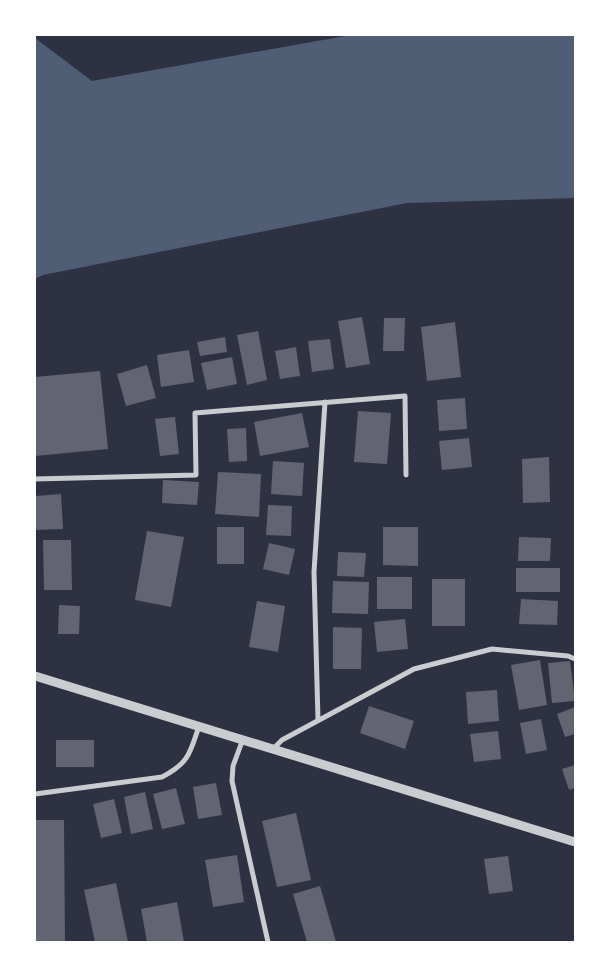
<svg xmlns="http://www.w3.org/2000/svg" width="610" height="977" font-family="'Libre Baskerville',serif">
<rect width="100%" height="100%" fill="#2d3142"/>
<!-- water -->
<polygon fill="#4f5d75" points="351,35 575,35 575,198 407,203 43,275 35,279 35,38 92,81"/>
<!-- building -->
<g fill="#626471">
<polygon points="362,317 370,364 346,368 338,321"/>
<polygon points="384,318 405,318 404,351 383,351"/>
<polygon points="455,322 461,377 427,381 421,327"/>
<polygon points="258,331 267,380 247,385 237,335"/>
<polygon points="225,337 227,352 200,356 197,342"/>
<polygon points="330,339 334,369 312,372 308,341"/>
<polygon points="296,347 300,376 280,379 275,351"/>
<polygon points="189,350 194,382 161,387 157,355"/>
<polygon points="232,357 237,384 207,390 201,363"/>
<polygon points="147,365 156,398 126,406 117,374"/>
<polygon points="100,371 108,449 35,456 35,377"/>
<polygon points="465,398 467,429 439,431 437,400"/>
<polygon points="358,411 391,413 387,464 354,462"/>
<polygon points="302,413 309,447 260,456 254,422"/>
<polygon points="175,417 179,454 160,456 155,419"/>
<polygon points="246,428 247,461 229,462 227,429"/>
<polygon points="469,438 472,467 442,470 439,441"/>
<polygon points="549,457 550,502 523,503 522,459"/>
<polygon points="273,461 304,463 302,496 271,494"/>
<polygon points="218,472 261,474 259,517 215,514"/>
<polygon points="163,480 199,482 197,505 162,503"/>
<polygon points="61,494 63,529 35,530 35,496"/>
<polygon points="268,505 292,506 291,536 266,535"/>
<rect x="217" y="527" width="27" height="37"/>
<polygon points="383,527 418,527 418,566 383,565"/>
<polygon points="147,531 184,537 171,607 135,600"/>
<polygon points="519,537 551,538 550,561 518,561"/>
<polygon points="43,540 71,540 72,590 44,590"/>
<polygon points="269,543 295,549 289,575 263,569"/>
<polygon points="338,552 366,553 364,577 337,576"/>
<rect x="516" y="568" width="44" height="24"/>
<rect x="377" y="577" width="35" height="32"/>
<rect x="432" y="579" width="33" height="47"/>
<polygon points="333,581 369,582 368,614 332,613"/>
<polygon points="521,599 558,601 557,625 519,624"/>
<polygon points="257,601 285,606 278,652 249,647"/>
<polygon points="59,605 80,606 79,634 58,634"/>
<polygon points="405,619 408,649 377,652 374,622"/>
<polygon points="333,627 362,628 361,669 333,669"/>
<polygon points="540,660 547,705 519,710 511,665"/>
<polygon points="570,661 575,701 552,703 548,663"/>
<polygon points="497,690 499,721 468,724 466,692"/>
<polygon points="369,706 414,721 405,749 360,733"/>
<polygon points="575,707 575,734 565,737 557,714"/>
<polygon points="541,719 547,750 526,754 520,723"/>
<polygon points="498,731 501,759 474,762 470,734"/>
<rect x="56" y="740" width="38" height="27"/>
<polygon points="575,765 575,788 569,790 562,769"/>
<polygon points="216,783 222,815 198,819 193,787"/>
<polygon points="176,788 185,824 162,829 153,794"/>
<polygon points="145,792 153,829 131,834 124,797"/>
<polygon points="114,799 122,833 101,838 93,804"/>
<polygon points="296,813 311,880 277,887 262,821"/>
<polygon points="35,820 64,820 65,942 35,942"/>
<polygon points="237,855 244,902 213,907 205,860"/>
<polygon points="508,856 513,891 489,894 484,859"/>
<polygon points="116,883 128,942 95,942 84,890"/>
<polygon points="320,886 336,942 307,942 293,894"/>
<polygon points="177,902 184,942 147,942 141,909"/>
</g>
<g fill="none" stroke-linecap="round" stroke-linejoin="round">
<!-- minor -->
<g stroke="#caccd0" stroke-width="5">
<polyline points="35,479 196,475 195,413 405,396 406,475"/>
<polyline points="318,720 314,572 325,402"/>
<polyline points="243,739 233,766 232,781 268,942"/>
<polyline points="273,749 282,740 414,669 492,649 568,656 575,659"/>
<path d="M 35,794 L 162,777 C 189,763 190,753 199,726"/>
</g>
<!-- tertiary -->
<polyline stroke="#caccd0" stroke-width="9" points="35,676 575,842"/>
</g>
<!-- border -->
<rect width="610" height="977" fill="none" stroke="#ffffff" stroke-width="72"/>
</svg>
